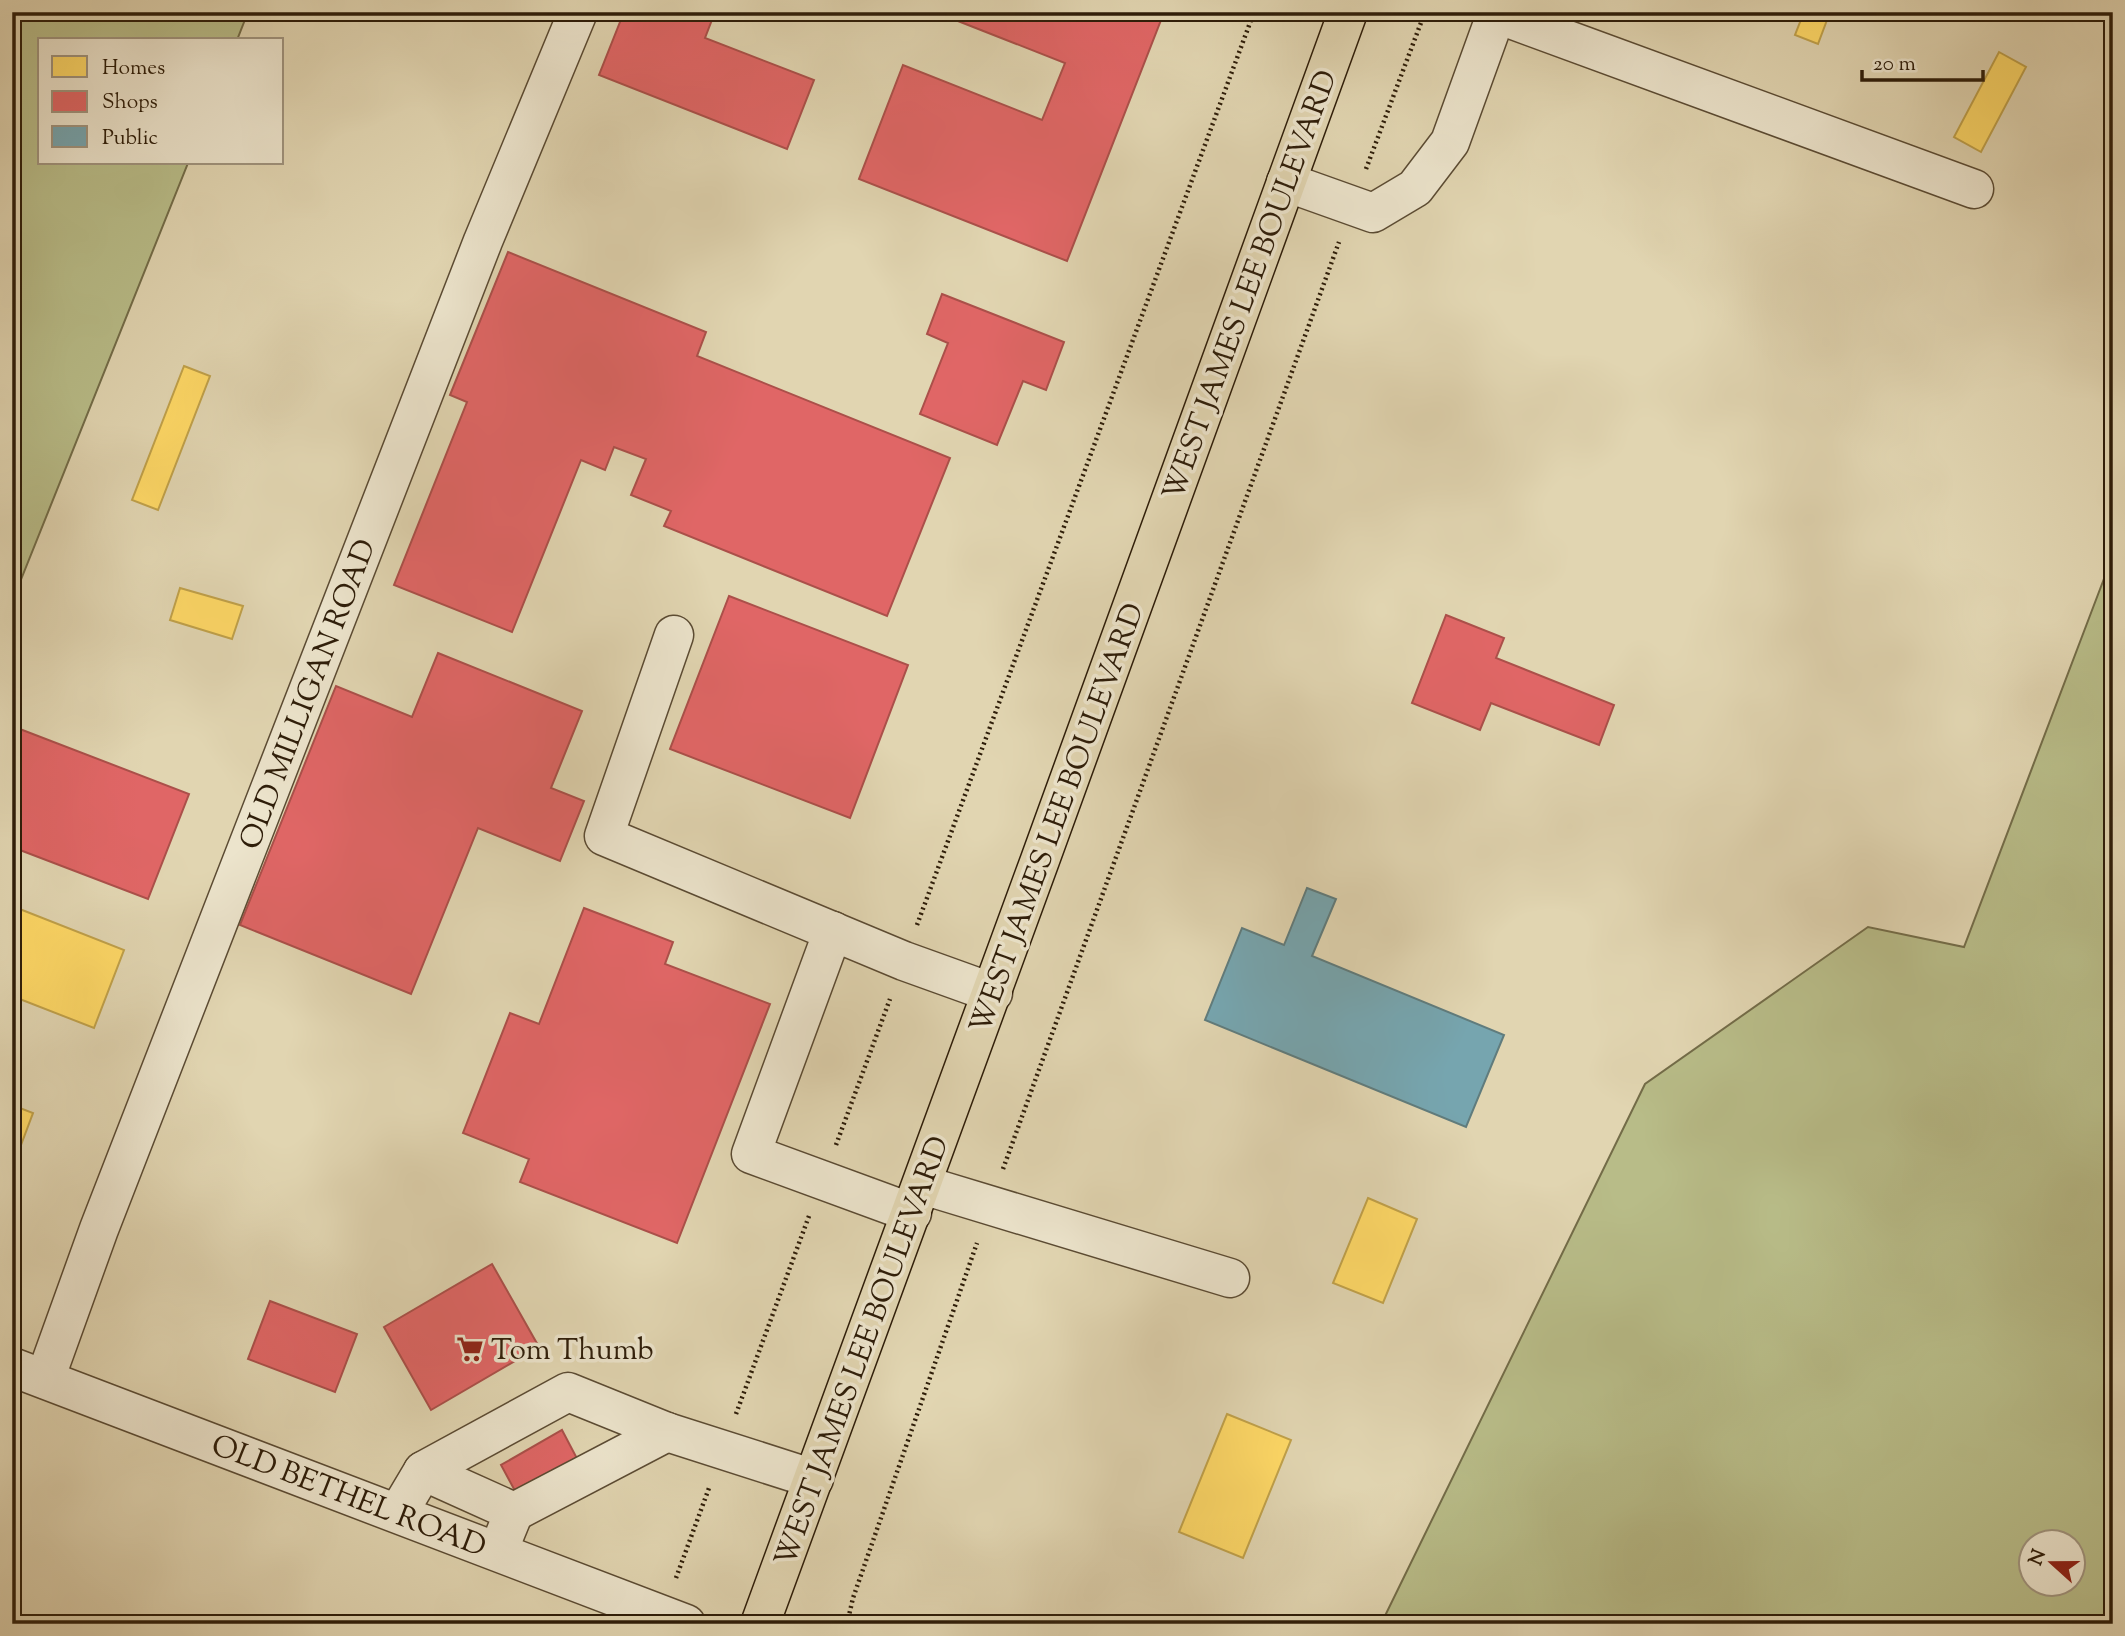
<svg xmlns="http://www.w3.org/2000/svg" width="2125" height="1636" font-family="'Sorts Mill Goudy',serif">
<rect width="100%" height="100%" fill="#e1d5b1"/>
<filter id="stains"><feTurbulence type="fractalNoise" baseFrequency=".00286" numOctaves="4"/><feColorMatrix values="0 0 0 0 .2 0 0 0 0 .09 0 0 0 0 .02 0 0 0 .5 -.17"/></filter>
<radialGradient id="worn" r=".72"><stop offset=".6" stop-color="#630" stop-opacity="0"/><stop offset="1" stop-color="#630" stop-opacity=".3"/></radialGradient>
<!-- green -->
<g fill="#b8bc88" stroke="#736c48" stroke-width="2" fill-rule="evenodd">
<polygon points="12,12 248,12 237,40 40,40 40,163 188,163 12,602"/>
<path d="M 2113,555 L 2113,1624 L 1381,1624 L 1645,1084 L 1868,927 L 1964,947 ZM 2030,1542 L 2072,1542 L 2072,1584 L 2030,1584 Z"/>
</g>
<!-- homes -->
<g fill="#ffd966" stroke="#c0a14a" stroke-width="2">
<polygon points="1804,12 1830,12 1818,44 1795,35"/>
<polygon points="1999,52 2026,67 1981,152 1954,137"/>
<polygon points="184,366 210,376 158,510 132,500"/>
<polygon points="180,588 243,606 232,639 170,620"/>
<polygon points="12,906 124,950 94,1028 12,996"/>
<polygon points="12,1105 33,1113 12,1169"/>
<polygon points="1368,1198 1417,1219 1383,1303 1333,1283"/>
<polygon points="1227,1414 1291,1440 1243,1558 1179,1532"/>
</g>
<!-- shops -->
<g fill="#e06666" stroke="#ab504a" stroke-width="2">
<polygon points="624,12 715,12 705,38 814,80 787,149 599,75"/>
<polygon points="935,12 1141,12 1161,20 1067,261 859,179 903,65 1042,120 1065,63"/>
<polygon points="508,252 706,332 697,356 950,458 887,616 664,526 671,511 631,495 646,459 614,447 605,470 581,460 512,632 394,585 467,402 450,395"/>
<polygon points="942,294 1064,342 1046,390 1023,381 997,445 920,414 948,343 927,334"/>
<polygon points="729,596 908,665 850,818 670,749"/>
<polygon points="1446,615 1504,638 1496,658 1614,705 1599,745 1491,703 1480,730 1412,703"/>
<polygon points="438,653 582,711 551,788 584,801 560,861 478,828 411,994 240,925 336,686 412,717"/>
<polygon points="12,726 189,794 148,899 12,847"/>
<polygon points="584,908 673,942 665,964 770,1004 677,1243 520,1182 529,1159 463,1133 510,1013 539,1024"/>
<polygon points="492,1264 539,1347 431,1410 384,1327"/>
<polygon points="270,1301 357,1334 335,1392 248,1359"/>
<polygon points="562,1430 582,1468 521,1502 501,1465"/>
</g>
<!-- public -->
<polygon fill="#76a5af" stroke="#607c7d" stroke-width="2" points="1307,888 1336,899 1312,956 1504,1035 1466,1127 1205,1020 1242,928 1284,945"/>
<g fill="none" stroke-linecap="round" stroke-linejoin="round">
<defs>
<g id="minor">
<polyline points="1497,14 1974,189"/>
<polyline points="1286,182 1373,213 1415,188 1450,142 1497,12"/>
<polyline points="674,635 604,836 904,961 993,993"/>
<polyline points="833,931 751,1154 912,1213"/>
<polyline points="923,1185 1230,1278"/>
<polyline points="12,1367 686,1624"/>
<polyline points="45,1379 99,1229 483,241 578,12"/>
<polyline points="423,1471 514,1512 505,1534"/>
<polyline points="514,1512 667,1432"/>
<polyline points="398,1513 423,1471 568,1392 667,1432 814,1479"/>
</g>
<path id="major" d="M 760,1624 C 959,1088 1152,549 1348,12"/>
</defs>
<!-- minor casing -->
<use href="#minor" stroke="#5b4b33" stroke-width="41"/>
<!-- major casing -->
<use href="#major" stroke="#2e1d09" stroke-width="41"/>
<!-- path -->
<g stroke="#2e1d09" stroke-width="4.5" stroke-dasharray="2 3.5" stroke-linecap="butt">
<polyline points="1366,169 1425,12"/>
<polyline points="917,925 1254,12"/>
<polyline points="836,1145 890,999"/>
<polyline points="1003,1169 1339,242"/>
<polyline points="736,1414 809,1216"/>
<polyline points="676,1578 709,1488"/>
<polyline points="847,1624 853,1598 977,1243"/>
</g>
<!-- minor -->
<use href="#minor" stroke="#ece4cc" stroke-width="38"/>
<!-- major -->
<use href="#major" stroke="#e1d5b1" stroke-width="38"/>
</g>
<!-- icons -->
<defs>
<symbol id="supermarket-bare" viewBox="-9 -9 18 18"><path d="M-6-5.5h2.5l.6 2H6L4.5 2H-2.5L-4.4-4H-6ZM-1.5 3.2a1.3 1.3 0 1 0 .1 0ZM3 3.2a1.3 1.3 0 1 0 .1 0Z" fill="#8f2418" stroke="#ece4cc" stroke-width="2.5" paint-order="stroke"/></symbol>
</defs>
<g fill-rule="evenodd">
<use href="#supermarket-bare" x="451" y="1330" width="38" height="38"/>
</g>
<g text-anchor="middle" stroke-width="7" stroke-linejoin="round" paint-order="stroke">
<!-- street labels -->
<g font-size="30" fill="#2e1d09" stroke="#ece4cc">
<text transform="translate(1249 285) rotate(-70)" y="10">WEST JAMES LEE BOULEVARD</text>
<text transform="translate(307 694) rotate(-69)" y="10">OLD MILLIGAN ROAD</text>
<text transform="translate(1056 818) rotate(-70)" y="10">WEST JAMES LEE BOULEVARD</text>
<text transform="translate(861 1351) rotate(-70)" y="10">WEST JAMES LEE BOULEVARD</text>
<text transform="translate(349 1495) rotate(21)" y="10">OLD BETHEL ROAD</text>
</g>
<!-- poi labels -->
<g font-size="30" fill="#2e1d09" stroke="#ece4cc" text-anchor="start">
<text x="491" y="1359">Tom Thumb</text>
</g>
</g>
<!-- margin -->
<rect width="2125" height="1636" fill="none" stroke="#e1d5b1" stroke-width="42"/>
<rect x="14" y="14" width="2097" height="1608" fill="none" stroke="#2e1d09" stroke-width="3.5"/>
<rect x="21" y="21" width="2083" height="1594" fill="none" stroke="#2e1d09" stroke-width="2"/>
<!-- legend -->
<rect x="38" y="38" width="245" height="126" fill="#ece4cc" stroke="#a0947e" stroke-width="2"/>
<rect x="52" y="56" width="35" height="21" fill="#ffd966" stroke="#a0947e" stroke-width="2"/>
<text x="102" y="74" font-size="21" fill="#2e1d09">Homes</text>
<rect x="52" y="91" width="35" height="21" fill="#e06666" stroke="#a0947e" stroke-width="2"/>
<text x="102" y="108" font-size="21" fill="#2e1d09">Shops</text>
<rect x="52" y="126" width="35" height="21" fill="#76a5af" stroke="#a0947e" stroke-width="2"/>
<text x="102" y="144" font-size="21" fill="#2e1d09">Public</text>
<!-- north arrow -->
<g transform="translate(2052 1563) rotate(291)"><circle r="33" fill="#ece4cc" stroke="#a0947e" stroke-width="2"/>
<path d="M0-5L12 26L0 18L-12 26Z" fill="#8f2418"/>
<text y="-10" font-size="19" font-weight="bold" text-anchor="middle" fill="#2e1d09">N</text>
</g>
<!-- scale -->
<path d="M1862 70v10h121v-10" fill="none" stroke="#2e1d09" stroke-width="3.5"/>
<text x="1873" y="70" font-size="21" fill="#2e1d09" stroke="#ece4cc" stroke-width="5" paint-order="stroke">20 m</text>
<rect width="100%" height="100%" filter="url(#stains)"/>
<rect width="100%" height="100%" fill="url(#worn)"/>
</svg>
